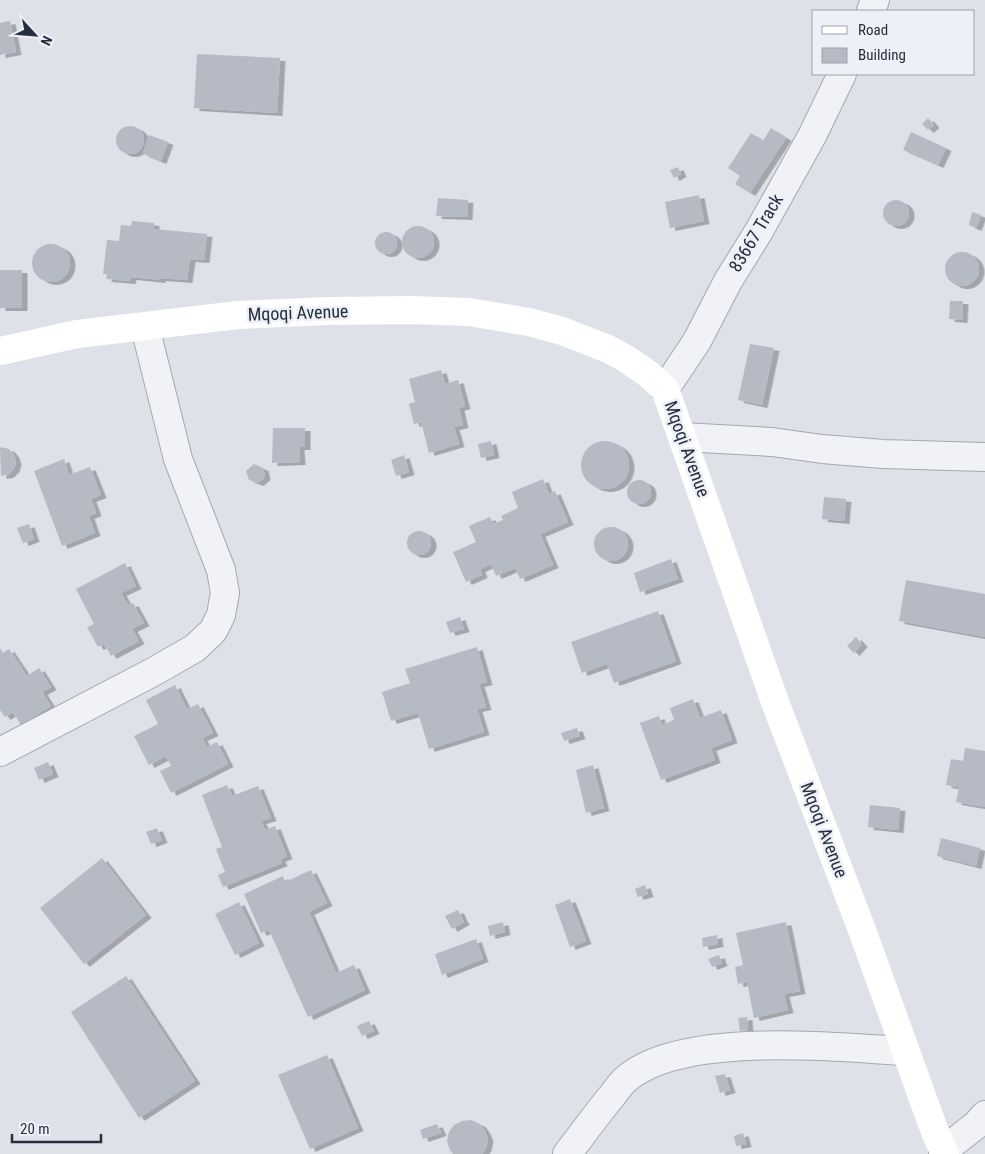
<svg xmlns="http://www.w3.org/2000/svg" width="985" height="1154" font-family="'Roboto Condensed',sans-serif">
<defs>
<filter id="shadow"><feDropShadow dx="5.5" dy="3" stdDeviation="0" flood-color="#0004"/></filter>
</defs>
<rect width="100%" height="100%" fill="#dee1e8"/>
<!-- building -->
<g fill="#b5bac5" filter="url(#shadow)">
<polygon points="10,21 16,52 0,55 0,23"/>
<polygon points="197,54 280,58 277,113 194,108"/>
<polygon points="928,118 934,125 928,130 922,124"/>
<circle cx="130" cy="140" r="14"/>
<polygon points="771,128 786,138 750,193 735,184 740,176 728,168 751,133 763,141"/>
<polygon points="911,132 946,148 938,165 903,150"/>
<polygon points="149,135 168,142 161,161 143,154"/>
<polygon points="678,167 681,174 674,178 670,170"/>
<polygon points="699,195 704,221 670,228 665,202"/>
<polygon points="438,198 468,200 467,217 436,216"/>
<circle cx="896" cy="213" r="13"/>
<polygon points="972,212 981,215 976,228 969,225"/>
<polygon points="132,221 154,223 154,229 207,234 204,260 190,259 187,280 160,278 160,280 131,277 130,281 106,279 107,274 103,274 107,240 119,241 121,225 131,226"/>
<circle cx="418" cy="242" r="16"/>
<circle cx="386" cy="243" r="11"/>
<circle cx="51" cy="263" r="19"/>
<circle cx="962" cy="269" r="17"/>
<rect x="0" y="270" width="22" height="38"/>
<polygon points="950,301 963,301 962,320 949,319"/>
<polygon points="750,344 774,348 762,405 738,400"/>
<polygon points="441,370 445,384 458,380 465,406 459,408 463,425 454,427 459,444 429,453 421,422 414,424 409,404 415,402 409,379"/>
<polygon points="273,428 305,428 305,447 299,447 300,462 272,463"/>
<polygon points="491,441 494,455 481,458 478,444"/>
<circle cx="605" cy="465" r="24"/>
<polygon points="0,447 9,449 14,455 16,462 14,469 8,475 1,476"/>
<polygon points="404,455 409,472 396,476 391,460"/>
<polygon points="64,459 69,475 90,467 101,495 91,499 96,513 89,516 95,533 62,546 34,471"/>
<polygon points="254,464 263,468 265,477 258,483 249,480 246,471"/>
<polygon points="543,479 549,494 555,491 568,522 540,534 553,565 520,579 515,568 496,576 491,564 480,569 482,575 466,582 453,552 476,542 469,526 490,517 493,524 503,520 501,516 518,508 512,492"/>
<circle cx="639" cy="492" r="12"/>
<polygon points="824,497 846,499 844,521 822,519"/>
<polygon points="29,524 34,539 23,543 17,528"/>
<circle cx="611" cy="544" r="17"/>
<circle cx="419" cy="543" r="12"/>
<polygon points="671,559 678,579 640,592 634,573"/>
<polygon points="125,563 136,586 121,593 128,605 133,603 144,623 132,629 139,641 111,656 104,644 98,647 87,627 94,624 76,589"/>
<polygon points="906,580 985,594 985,637 899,621"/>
<polygon points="658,611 676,661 614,683 607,664 582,673 571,642"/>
<polygon points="460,617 464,629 450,633 446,622"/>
<polygon points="856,637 862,644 854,653 847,646"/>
<polygon points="477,647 487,682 479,684 486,707 477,709 484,732 429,749 418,713 391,721 382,692 410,683 405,669"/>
<polygon points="0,648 3,653 9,649 27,676 39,668 51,687 42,692 51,706 21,725 13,712 5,717 0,710"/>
<polygon points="175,685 187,709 198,704 213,733 202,738 207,747 217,742 228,764 171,793 160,771 171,766 166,756 149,765 134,736 158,724 146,700"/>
<polygon points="693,699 700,718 721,710 732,740 711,748 715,760 661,780 640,723 659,716 662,725 674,720 670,708"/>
<polygon points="577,728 580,736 564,741 561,733"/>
<polygon points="965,748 985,751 985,807 956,802 959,787 946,785 951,759 963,761"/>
<polygon points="48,762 53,774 39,780 34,768"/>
<polygon points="593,765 604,808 586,813 576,770"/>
<polygon points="227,785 232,796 258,786 271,818 261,821 265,830 275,826 287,856 280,859 282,863 223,887 218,875 225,872 216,849 222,847 202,795"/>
<polygon points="870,805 900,808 898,830 868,827"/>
<polygon points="157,828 162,840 151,844 146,832"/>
<polygon points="941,838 980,848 976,866 937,856"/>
<polygon points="102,858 146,915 84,964 40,908"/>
<polygon points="311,870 327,903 309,912 336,973 354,965 365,990 308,1017 269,930 261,933 244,894 283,876 285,882"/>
<polygon points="645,885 648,894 638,897 635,889"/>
<polygon points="570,899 586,941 570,947 555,905"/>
<polygon points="239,902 259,943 235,955 215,914"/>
<polygon points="458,910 464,922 452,929 445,916"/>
<polygon points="503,922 505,932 490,936 488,926"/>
<polygon points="786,922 800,991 784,994 788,1010 754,1018 747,982 738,984 735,967 743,965 736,933"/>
<polygon points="717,935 718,944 703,947 702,938"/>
<polygon points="476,939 483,959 442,975 435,954"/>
<polygon points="719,955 722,963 712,967 708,959"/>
<polygon points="126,976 195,1081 139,1118 71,1012"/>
<polygon points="747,1017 748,1030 740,1031 738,1018"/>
<polygon points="369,1021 374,1031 362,1036 357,1026"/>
<polygon points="327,1055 358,1128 310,1149 278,1075"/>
<polygon points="725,1074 730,1090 720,1093 715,1076"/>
<polygon points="471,1120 480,1124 485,1131 488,1139 486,1148 482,1154 453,1154 450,1150 447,1141 449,1132 454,1125 462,1121"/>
<polygon points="437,1124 441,1133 423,1139 420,1130"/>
<polygon points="743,1133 746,1144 736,1146 734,1136"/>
</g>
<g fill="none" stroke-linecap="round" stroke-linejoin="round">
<defs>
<g id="street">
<polyline points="871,11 875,0"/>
<polyline points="665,389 697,341 728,281 759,231 812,136 842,74"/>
<polyline points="683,437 772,442 822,449 883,454 985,457"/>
<polyline points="0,752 155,671 195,648 213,631 221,615 225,593 221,570 178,459 145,327"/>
<polyline points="943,1151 976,1125 985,1115"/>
<path d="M 567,1154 C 582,1135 596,1115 611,1097 C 616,1091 620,1084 626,1079 C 681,1031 833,1047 904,1051"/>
</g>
</defs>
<!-- street casing -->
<use href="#street" stroke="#a3a8b2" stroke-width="30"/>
<!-- street -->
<use href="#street" stroke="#f0f2f6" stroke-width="28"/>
<!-- secondary -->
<polyline stroke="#fff" stroke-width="28" points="0,351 77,334 238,315 328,311 411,310 469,312 529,322 562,331 608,349 625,358 647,373 665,389 775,702 862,930 935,1132 945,1154"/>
</g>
<g text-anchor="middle" stroke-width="5" stroke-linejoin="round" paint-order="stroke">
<!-- street labels -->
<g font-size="18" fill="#262e3f" stroke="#edf0f6">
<text transform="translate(756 233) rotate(-59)" y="6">83667 Track</text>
<text transform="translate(298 313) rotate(-2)" y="6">Mqoqi Avenue</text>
<text transform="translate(687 449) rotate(70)" y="6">Mqoqi Avenue</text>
<text transform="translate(824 830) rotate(69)" y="6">Mqoqi Avenue</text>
</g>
</g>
<!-- legend -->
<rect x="812" y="10" width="162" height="65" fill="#edf0f6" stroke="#9da2ad"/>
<rect x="822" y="26" width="25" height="8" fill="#ffffff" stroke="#9da2ad"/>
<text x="858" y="35" font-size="15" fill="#262e3f">Road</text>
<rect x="822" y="48" width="25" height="15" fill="#b5bac5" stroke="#9da2ad"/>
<text x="858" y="60" font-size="15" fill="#262e3f">Building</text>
<!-- north arrow -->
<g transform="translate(35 35) rotate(116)" stroke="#edf0f6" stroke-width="4" paint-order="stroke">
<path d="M0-4L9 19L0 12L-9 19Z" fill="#262e3f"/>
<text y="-8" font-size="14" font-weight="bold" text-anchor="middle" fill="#262e3f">N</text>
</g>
<!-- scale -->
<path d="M12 1134v8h89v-8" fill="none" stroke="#262e3f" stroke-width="2.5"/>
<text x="20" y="1134" font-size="15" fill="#262e3f" stroke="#edf0f6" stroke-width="4" paint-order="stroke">20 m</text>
</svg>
